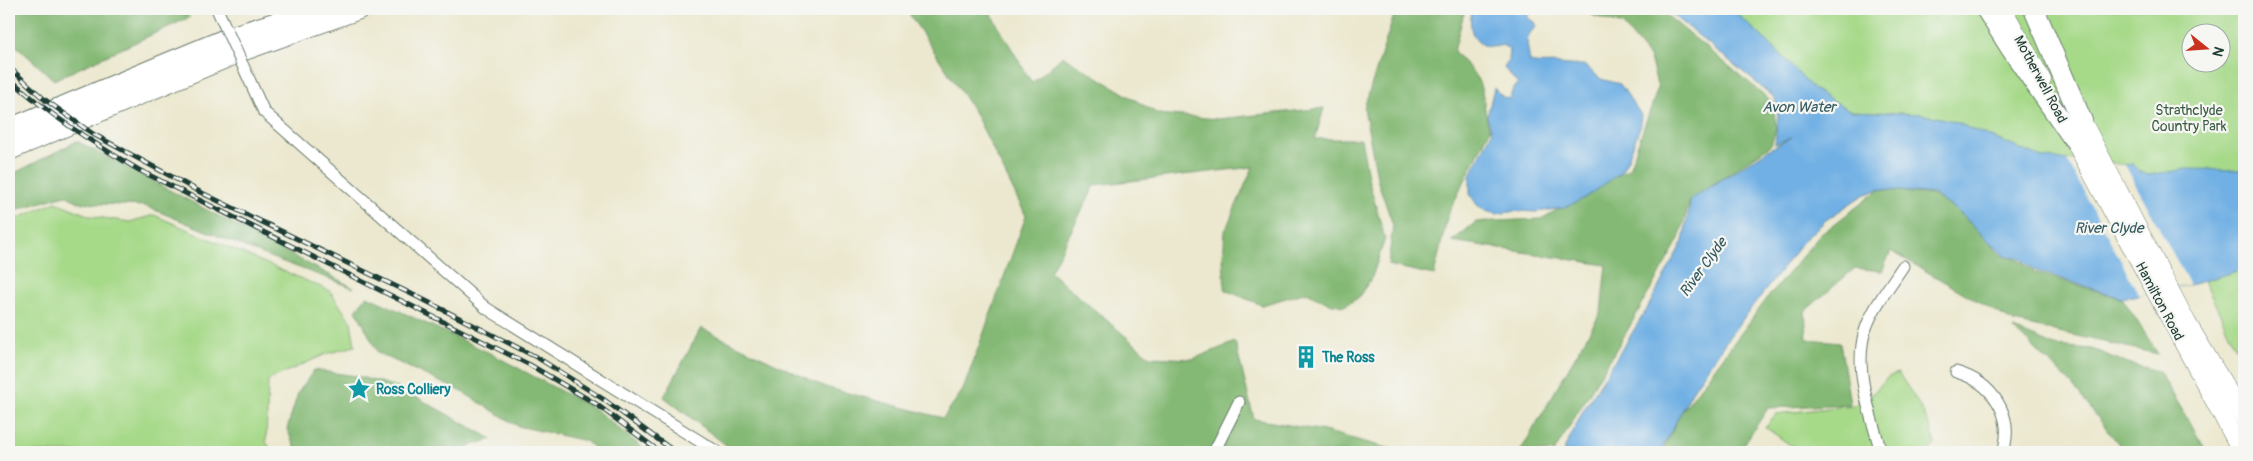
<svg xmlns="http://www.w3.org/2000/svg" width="2253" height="461" font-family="Pangolin,sans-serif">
<rect width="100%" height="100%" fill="#f6f6f2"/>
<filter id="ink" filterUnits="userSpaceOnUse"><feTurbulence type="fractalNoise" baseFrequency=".02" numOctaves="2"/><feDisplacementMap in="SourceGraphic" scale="10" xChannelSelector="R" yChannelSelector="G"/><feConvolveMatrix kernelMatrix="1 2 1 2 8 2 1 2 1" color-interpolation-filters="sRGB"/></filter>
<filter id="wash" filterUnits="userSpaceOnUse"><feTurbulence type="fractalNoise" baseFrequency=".0096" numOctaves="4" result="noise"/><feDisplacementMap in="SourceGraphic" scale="20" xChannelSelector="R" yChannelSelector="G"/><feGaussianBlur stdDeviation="1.12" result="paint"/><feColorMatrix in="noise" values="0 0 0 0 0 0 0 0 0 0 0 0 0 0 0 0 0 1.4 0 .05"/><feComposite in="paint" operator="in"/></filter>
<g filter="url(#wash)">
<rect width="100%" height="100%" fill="#ece8cf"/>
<!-- green -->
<g fill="#a6d988" stroke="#628b5e" fill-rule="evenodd">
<path d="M 1732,9 L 2244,9 L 2244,365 L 2154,175 C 2144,176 2139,171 2133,164 L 2125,165 L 2042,158 L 1950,120 L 1920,114 L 1851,111 L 1813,89 L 1772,46 ZM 2190,32 L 2220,32 L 2220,62 L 2190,62 Z"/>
<polygon points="56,202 90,216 130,222 154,215 330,291 351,322 355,346 326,354 268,380 266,442 273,452 9,452 9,222"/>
<path d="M 1898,373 C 1913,394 1930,420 1935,445 L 1928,452 L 1800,452 L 1765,427 L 1776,414 L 1854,405 L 1872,394 L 1888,377 Z"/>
</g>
<!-- forest -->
<g fill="#84b974" stroke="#527b54">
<polygon points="9,9 174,9 190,17 54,80 9,39"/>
<polygon points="906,9 988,9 1032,83 1063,56 1158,114 1218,119 1324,108 1315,139 1361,139 1369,182 1385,239 1372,277 1358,298 1344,306 1328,303 1307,292 1262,305 1225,290 1223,258 1225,231 1253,167 1095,185 1050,272 1150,357 1193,359 1235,342 1254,419 1324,431 1402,452 735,452 664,397 701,328 825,387 943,418 963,390 1026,216 975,113"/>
<path d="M 1396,9 L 1465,9 L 1454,51 C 1461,60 1472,69 1477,78 C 1486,95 1483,114 1490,130 L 1448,214 L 1434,275 L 1388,265 L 1393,225 L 1378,182 L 1364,108 Z"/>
<polygon points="1587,9 1659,9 1773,102 1776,128 1771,145 1690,200 1679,239 1627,331 1554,452 1520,452 1601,312 1606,265 1452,241 1476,222 1541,219 1629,169 1658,88 1650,58 1623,25 1591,15"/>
<polygon points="77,141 354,288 267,256 145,206 81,203 65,195 9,212 9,176"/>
<polygon points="1880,189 1932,195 1954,207 2001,255 2021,261 2034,272 2123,299 2158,354 2014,322 1891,251 1882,271 1855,268 1805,311 1807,339 1840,342 1850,404 1768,408 1739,452 1662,452 1680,414 1769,296 1820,235"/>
<polygon points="367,296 492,354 596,410 648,452 598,452 586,441 518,426 464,393 378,353 356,310"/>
<polygon points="2014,329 2055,346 2092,349 2130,364 2159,371 2207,452 2125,452 2068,380"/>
<polygon points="314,370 356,376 398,387 492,439 451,452 297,452 287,429 298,393"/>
</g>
<!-- water -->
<g fill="#71b0e4" stroke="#48768c">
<path d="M 1473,9 L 1534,9 L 1528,14 L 1528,18 L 1534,22 L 1536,27 C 1523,37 1528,47 1530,62 C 1540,65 1549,62 1559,64 C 1569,65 1574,66 1584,65 L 1601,79 L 1620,84 L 1641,115 L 1640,127 L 1627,161 L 1621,172 L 1613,178 L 1585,198 L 1564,208 L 1536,212 L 1516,211 L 1496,214 L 1486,211 L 1477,205 L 1470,194 L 1470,176 L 1492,132 L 1487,117 L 1494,88 L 1503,97 L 1510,99 L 1512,91 L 1518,84 L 1504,68 L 1508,61 L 1509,49 L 1502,45 C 1477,54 1465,30 1473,9 Z"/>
<polygon points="1666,9 1732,9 1772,46 1813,89 1851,111 1920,114 1950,120 2042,158 2125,165 2133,164 2141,172 2148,175 2187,169 2244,170 2244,269 2190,285 2122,298 2034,270 2021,259 2003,255 1960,213 1933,194 1880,189 1863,195 1826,220 1805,239 1729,337 1694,388 1660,452 1563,452 1583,411 1647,309 1683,241 1691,199 1768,150 1792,137 1775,144 1778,115 1775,98"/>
</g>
<!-- pier -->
<polygon fill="#ece8cf" points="2067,160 2125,165 2190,285 2139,295"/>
</g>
<g filter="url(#ink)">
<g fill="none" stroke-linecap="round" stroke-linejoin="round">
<defs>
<g id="street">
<polyline points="264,112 486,308 717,452"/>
<path d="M 1956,372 C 1992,382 2015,415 2003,452"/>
<polyline points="1214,452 1239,402"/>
<path d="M 1881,452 C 1871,415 1852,367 1866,328 C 1874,306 1890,286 1903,266"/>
</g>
<g id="primary">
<polyline points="2003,9 2042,80"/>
<polyline points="2076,109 2187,323 2244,418"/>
<polyline points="2067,127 2242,452"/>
</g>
<g id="highway">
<polyline points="1986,9 2010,47 2073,138"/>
<polyline points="2034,9 2082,121"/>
<polyline points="9,129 233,36 319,9"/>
<polyline points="9,150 244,50 359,9"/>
</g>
</defs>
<!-- street casing -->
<use href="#street" stroke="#67796a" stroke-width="13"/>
<!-- primary casing -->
<use href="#primary" stroke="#67796a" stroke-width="19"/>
<!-- highway casing -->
<use href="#highway" stroke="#67796a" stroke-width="22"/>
<!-- street -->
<use href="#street" stroke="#fff" stroke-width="11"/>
<!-- primary -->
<use href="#primary" stroke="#fff" stroke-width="18"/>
<!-- highway -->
<use href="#highway" stroke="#fff" stroke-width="20"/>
<defs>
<g id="rail">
<polyline points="9,67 44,99 93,134 200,192 426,301 538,358 603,399 675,452"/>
<path d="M 9,78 C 49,115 93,143 139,170 L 530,365 L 596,404 L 660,452"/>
</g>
</defs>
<!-- rail casing -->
<use href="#rail" stroke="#1f3d34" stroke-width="5"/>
<!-- rail -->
<use href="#rail" stroke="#f6f6f2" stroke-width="3" stroke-dasharray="9" stroke-linecap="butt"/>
<defs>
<polyline id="street-bridge" points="217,9 264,112"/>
</defs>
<!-- street-bridge casing -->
<use href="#street-bridge" stroke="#67796a" stroke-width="13" stroke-linecap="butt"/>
<!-- street-bridge -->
<use href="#street-bridge" stroke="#fff" stroke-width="11"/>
</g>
</g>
<!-- icons -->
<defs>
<symbol id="building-bare" viewBox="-9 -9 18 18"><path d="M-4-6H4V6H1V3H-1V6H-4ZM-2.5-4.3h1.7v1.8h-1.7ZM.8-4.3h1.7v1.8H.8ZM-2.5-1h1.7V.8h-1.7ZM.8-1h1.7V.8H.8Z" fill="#0f9aa8" stroke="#f6f6f2" stroke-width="2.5" paint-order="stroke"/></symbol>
<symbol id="sight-bare" viewBox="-9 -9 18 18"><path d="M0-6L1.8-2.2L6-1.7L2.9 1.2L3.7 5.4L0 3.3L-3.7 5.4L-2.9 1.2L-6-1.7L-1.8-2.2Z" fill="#0f9aa8" stroke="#f6f6f2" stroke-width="2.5" paint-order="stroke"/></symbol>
</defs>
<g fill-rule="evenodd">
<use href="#building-bare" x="1290" y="341" width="32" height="32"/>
<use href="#sight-bare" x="343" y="373" width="32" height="32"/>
</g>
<g text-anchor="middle" stroke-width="4.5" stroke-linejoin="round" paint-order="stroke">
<!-- street labels -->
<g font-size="14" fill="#1f3d34" stroke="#f6f6f2">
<text transform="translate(2041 79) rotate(62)" y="5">Motherwell Road</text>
<text transform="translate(2160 301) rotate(62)" y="5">Hamilton Road</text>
</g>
<!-- park labels -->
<g font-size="14" fill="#3a5c45" stroke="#f6f6f2">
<text x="2189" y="115">Strathclyde<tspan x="2189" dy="16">Country Park</tspan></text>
</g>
<!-- culture labels -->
<g font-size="14" font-weight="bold" fill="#0d838f" stroke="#f6f6f2" text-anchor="start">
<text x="1322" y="362">The Ross</text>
<text x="376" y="394">Ross Colliery</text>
</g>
<!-- water labels -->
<g font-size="15" font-style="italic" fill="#345a60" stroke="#f6f6f2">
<text x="1799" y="112">Avon Water</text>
<text x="2109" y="233">River Clyde</text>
<text transform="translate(1703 267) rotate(-54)" y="5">River Clyde</text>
</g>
</g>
<!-- margin -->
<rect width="2253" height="461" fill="none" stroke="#f6f6f2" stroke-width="30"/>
<!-- north arrow -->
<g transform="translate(2206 48) rotate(107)"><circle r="24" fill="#f6f6f2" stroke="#a0aca6"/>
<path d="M0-4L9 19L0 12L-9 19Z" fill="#c8321e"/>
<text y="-8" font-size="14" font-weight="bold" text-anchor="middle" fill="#1f3d34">N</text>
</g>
</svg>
